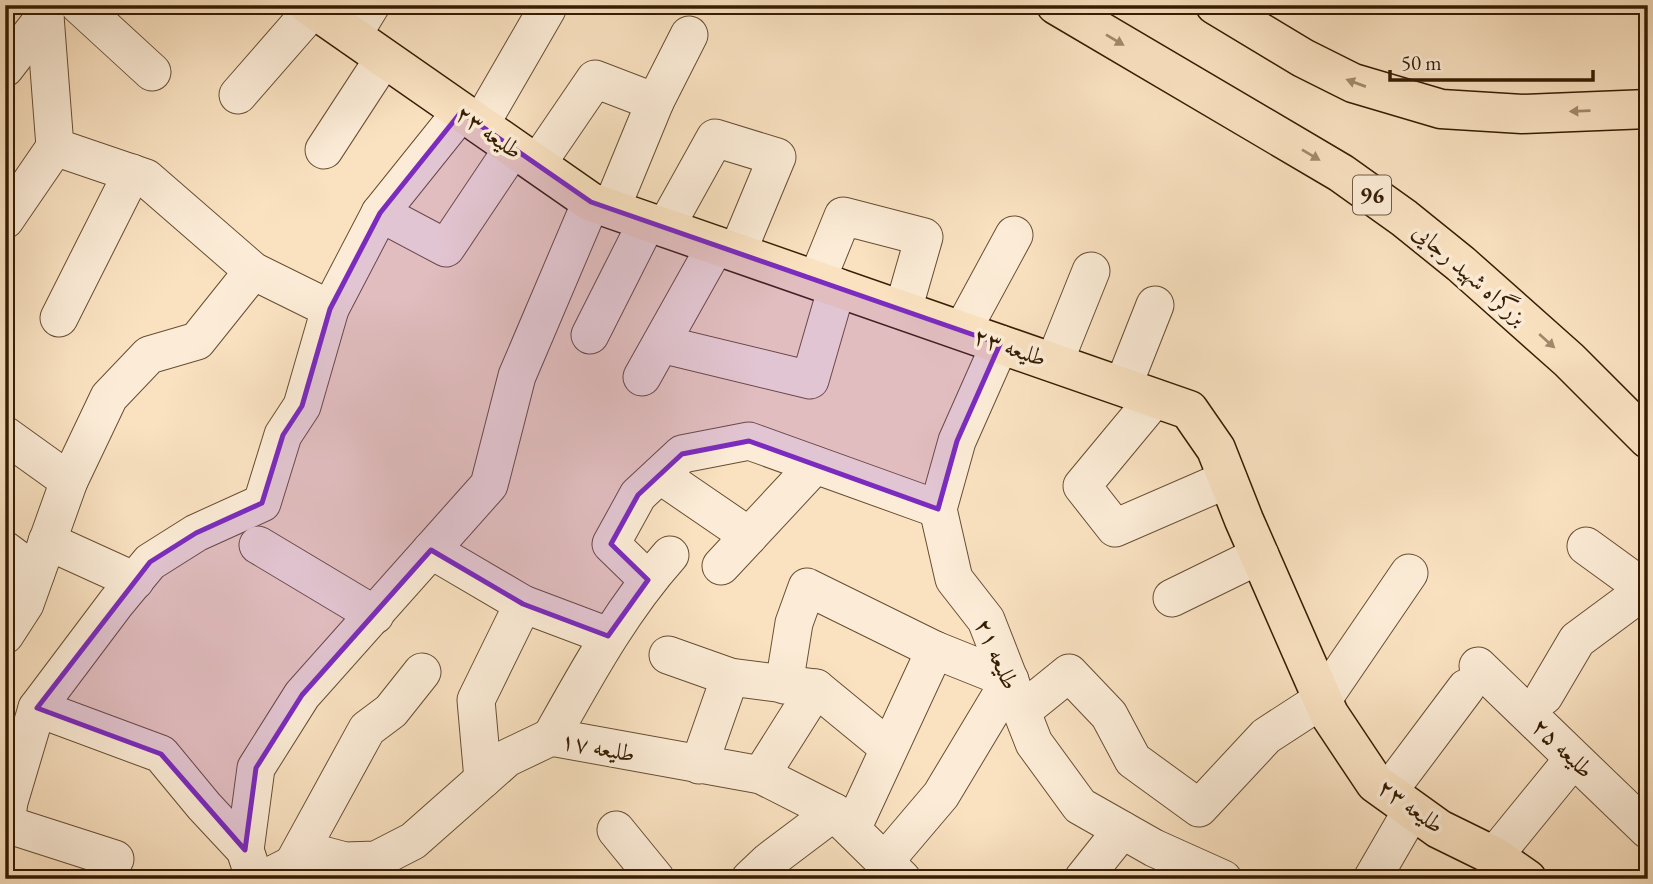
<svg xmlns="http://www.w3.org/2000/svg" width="1653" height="884" font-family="'EB Garamond',Amiri,serif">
<rect width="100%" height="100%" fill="#fae2c1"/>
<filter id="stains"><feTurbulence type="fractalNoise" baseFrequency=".00286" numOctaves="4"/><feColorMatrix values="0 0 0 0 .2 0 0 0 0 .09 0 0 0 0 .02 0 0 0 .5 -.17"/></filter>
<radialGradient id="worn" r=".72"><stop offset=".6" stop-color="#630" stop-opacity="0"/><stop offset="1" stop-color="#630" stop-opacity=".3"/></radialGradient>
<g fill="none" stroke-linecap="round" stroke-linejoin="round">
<defs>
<g id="minor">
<polyline points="79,5 152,72"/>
<polyline points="352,36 371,5"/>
<polyline points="5,68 45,16"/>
<polyline points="238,95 313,9"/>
<polyline points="655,102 689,35"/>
<polyline points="480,125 547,9"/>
<polyline points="324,150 384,58"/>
<polyline points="537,164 595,79 655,102 611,209"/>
<polyline points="380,213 446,248 513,148"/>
<polyline points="5,220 55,147"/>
<polyline points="665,228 715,138 777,157 737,253"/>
<polyline points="817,280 843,216 924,237 903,310"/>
<polyline points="330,309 380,213 461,112"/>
<polyline points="59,318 132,173"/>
<polyline points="962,331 1014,235"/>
<polyline points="590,335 647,222"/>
<polyline points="661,344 810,380 837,287"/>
<polyline points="1000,344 957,441 938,509 954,579 986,620 1034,743 1080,806 1154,848 1223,879"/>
<polyline points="1054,363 1091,271"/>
<polyline points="642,377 716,245"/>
<polyline points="1123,386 1155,305"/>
<polyline points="1155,398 1082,486 1115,528 1228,479"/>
<polyline points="5,435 69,481"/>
<polyline points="660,475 749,536"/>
<polyline points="47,541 135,581"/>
<polyline points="258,545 375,615"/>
<polyline points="1586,546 1648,591"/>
<polyline points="5,550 36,573"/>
<polyline points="431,550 523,604 608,636"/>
<polyline points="721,566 815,465"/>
<polyline points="648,580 611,544 638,495 682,454 749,441 938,509"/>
<polyline points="1172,598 1260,555"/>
<polyline points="5,635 25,604 69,481 109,397 149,355 197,341 253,271"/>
<polyline points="668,655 730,677 816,688 889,748"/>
<polyline points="1478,666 1648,830"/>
<polyline points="784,685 794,623 807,587 935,650 1010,680 941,795 885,861"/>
<polyline points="1544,696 1577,640 1646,589"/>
<polyline points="37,708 161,754 204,806 245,850 250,865"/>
<polyline points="1022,711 1069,673 1109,715 1133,760 1199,808 1266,736 1323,699 1409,573"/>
<path d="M 551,737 C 587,673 621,610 670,555"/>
<polyline points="699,765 730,677"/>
<polyline points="761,775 816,688"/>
<polyline points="483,779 476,700 523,604"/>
<polyline points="1388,792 1466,688"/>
<polyline points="6,824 115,859 105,879"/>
<polyline points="852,829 935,650"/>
<polyline points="5,830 9,802 37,708 116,603 150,562 196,533 262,503 283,435 302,406 330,309 253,271 146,178 55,147 45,16 42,5"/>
<polyline points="616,830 656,879"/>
<polyline points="245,850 256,768 302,695 489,485 517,376 591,202"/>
<polyline points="1494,856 1565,769"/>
<polyline points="293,864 367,729 391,711 422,672"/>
<polyline points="264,879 315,853 345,861 376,860 413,841 507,758 551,737 761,775 834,812 902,879"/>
<polyline points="750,879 769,861 834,812"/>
<polyline points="1083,879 1122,830"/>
<polyline points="1372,879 1412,810"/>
</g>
<polyline id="major" points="308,5 591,202 1189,410 1216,449 1244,520 1329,714 1375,783 1439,829 1494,856 1527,879"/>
<g id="highway">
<polyline points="1056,5 1341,173 1404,218 1461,264 1569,360 1648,439"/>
<polyline points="1215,5 1303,58 1353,83 1441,109 1522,114 1648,109"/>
</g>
</defs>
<!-- minor casing -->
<use href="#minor" stroke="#674e32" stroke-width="39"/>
<!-- major casing -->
<use href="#major" stroke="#361d03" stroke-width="41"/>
<!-- highway casing -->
<use href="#highway" stroke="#361d03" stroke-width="41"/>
<!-- minor -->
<use href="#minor" stroke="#fcecd7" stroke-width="37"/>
<!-- major -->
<use href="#major" stroke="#fae2c1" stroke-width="38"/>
<!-- highway -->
<use href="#highway" stroke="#fae2c1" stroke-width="38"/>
</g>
<!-- one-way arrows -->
<defs><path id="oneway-solid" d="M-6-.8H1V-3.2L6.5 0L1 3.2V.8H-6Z" transform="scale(1.75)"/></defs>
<g fill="#a2896c">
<use href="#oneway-solid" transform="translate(1115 40) rotate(31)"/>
<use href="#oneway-solid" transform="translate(1356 83) rotate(-160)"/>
<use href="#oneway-solid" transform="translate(1580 111) rotate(178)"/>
<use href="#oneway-solid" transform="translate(1311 155) rotate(31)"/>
<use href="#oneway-solid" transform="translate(1547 341) rotate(42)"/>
</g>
<!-- marked area -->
<path fill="#7b2cbf" fill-opacity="0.2" stroke="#7b2cbf" stroke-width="5" stroke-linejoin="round" d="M 461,112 L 591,202 L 1000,344 L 957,441 L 938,509 L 749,441 L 682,454 L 638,495 L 611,544 L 648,580 L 608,636 L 523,604 L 431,550 L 302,695 L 256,768 L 245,850 L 161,754 L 37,708 L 150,562 L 196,533 L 262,503 L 283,435 L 302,406 L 330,309 L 380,213 Z"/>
<g text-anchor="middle" stroke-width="7" stroke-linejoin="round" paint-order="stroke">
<!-- shield labels -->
<rect fill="#fcecd7" stroke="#715b43" stroke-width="2" x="1353" y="175.5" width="38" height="39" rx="5"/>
<g font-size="23" font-weight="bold" fill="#361d03">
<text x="1372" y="203">96</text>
</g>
<!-- street labels -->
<g font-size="24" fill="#361d03" stroke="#fcecd7">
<text transform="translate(489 132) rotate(35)" y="8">طلیعه ۲۳</text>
<text transform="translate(1470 274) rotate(41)" y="8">بزرگراه شهید رجایی</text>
<text transform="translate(1010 347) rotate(19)" y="8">طلیعه ۲۳</text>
<text transform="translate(997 654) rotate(66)" y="8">طلیعه ۲۱</text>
<text transform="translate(598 747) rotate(11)" y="8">طلیعه ۱۷</text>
<text transform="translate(1563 748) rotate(44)" y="8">طلیعه ۲۵</text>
<text transform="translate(1411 806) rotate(36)" y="8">طلیعه ۲۳</text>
</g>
</g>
<!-- margin -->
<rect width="1653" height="884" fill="none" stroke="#fae2c1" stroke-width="28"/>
<rect x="7" y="7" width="1639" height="870" fill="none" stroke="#361d03" stroke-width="3.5"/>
<rect x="14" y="14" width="1625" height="856" fill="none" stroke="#361d03" stroke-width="2"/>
<!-- scale -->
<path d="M1390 70v10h203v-10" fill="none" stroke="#361d03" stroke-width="3.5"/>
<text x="1401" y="70" font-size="21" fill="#361d03" stroke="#fcecd7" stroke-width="5" paint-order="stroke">50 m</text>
<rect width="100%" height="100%" filter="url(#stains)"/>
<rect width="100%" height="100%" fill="url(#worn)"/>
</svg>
